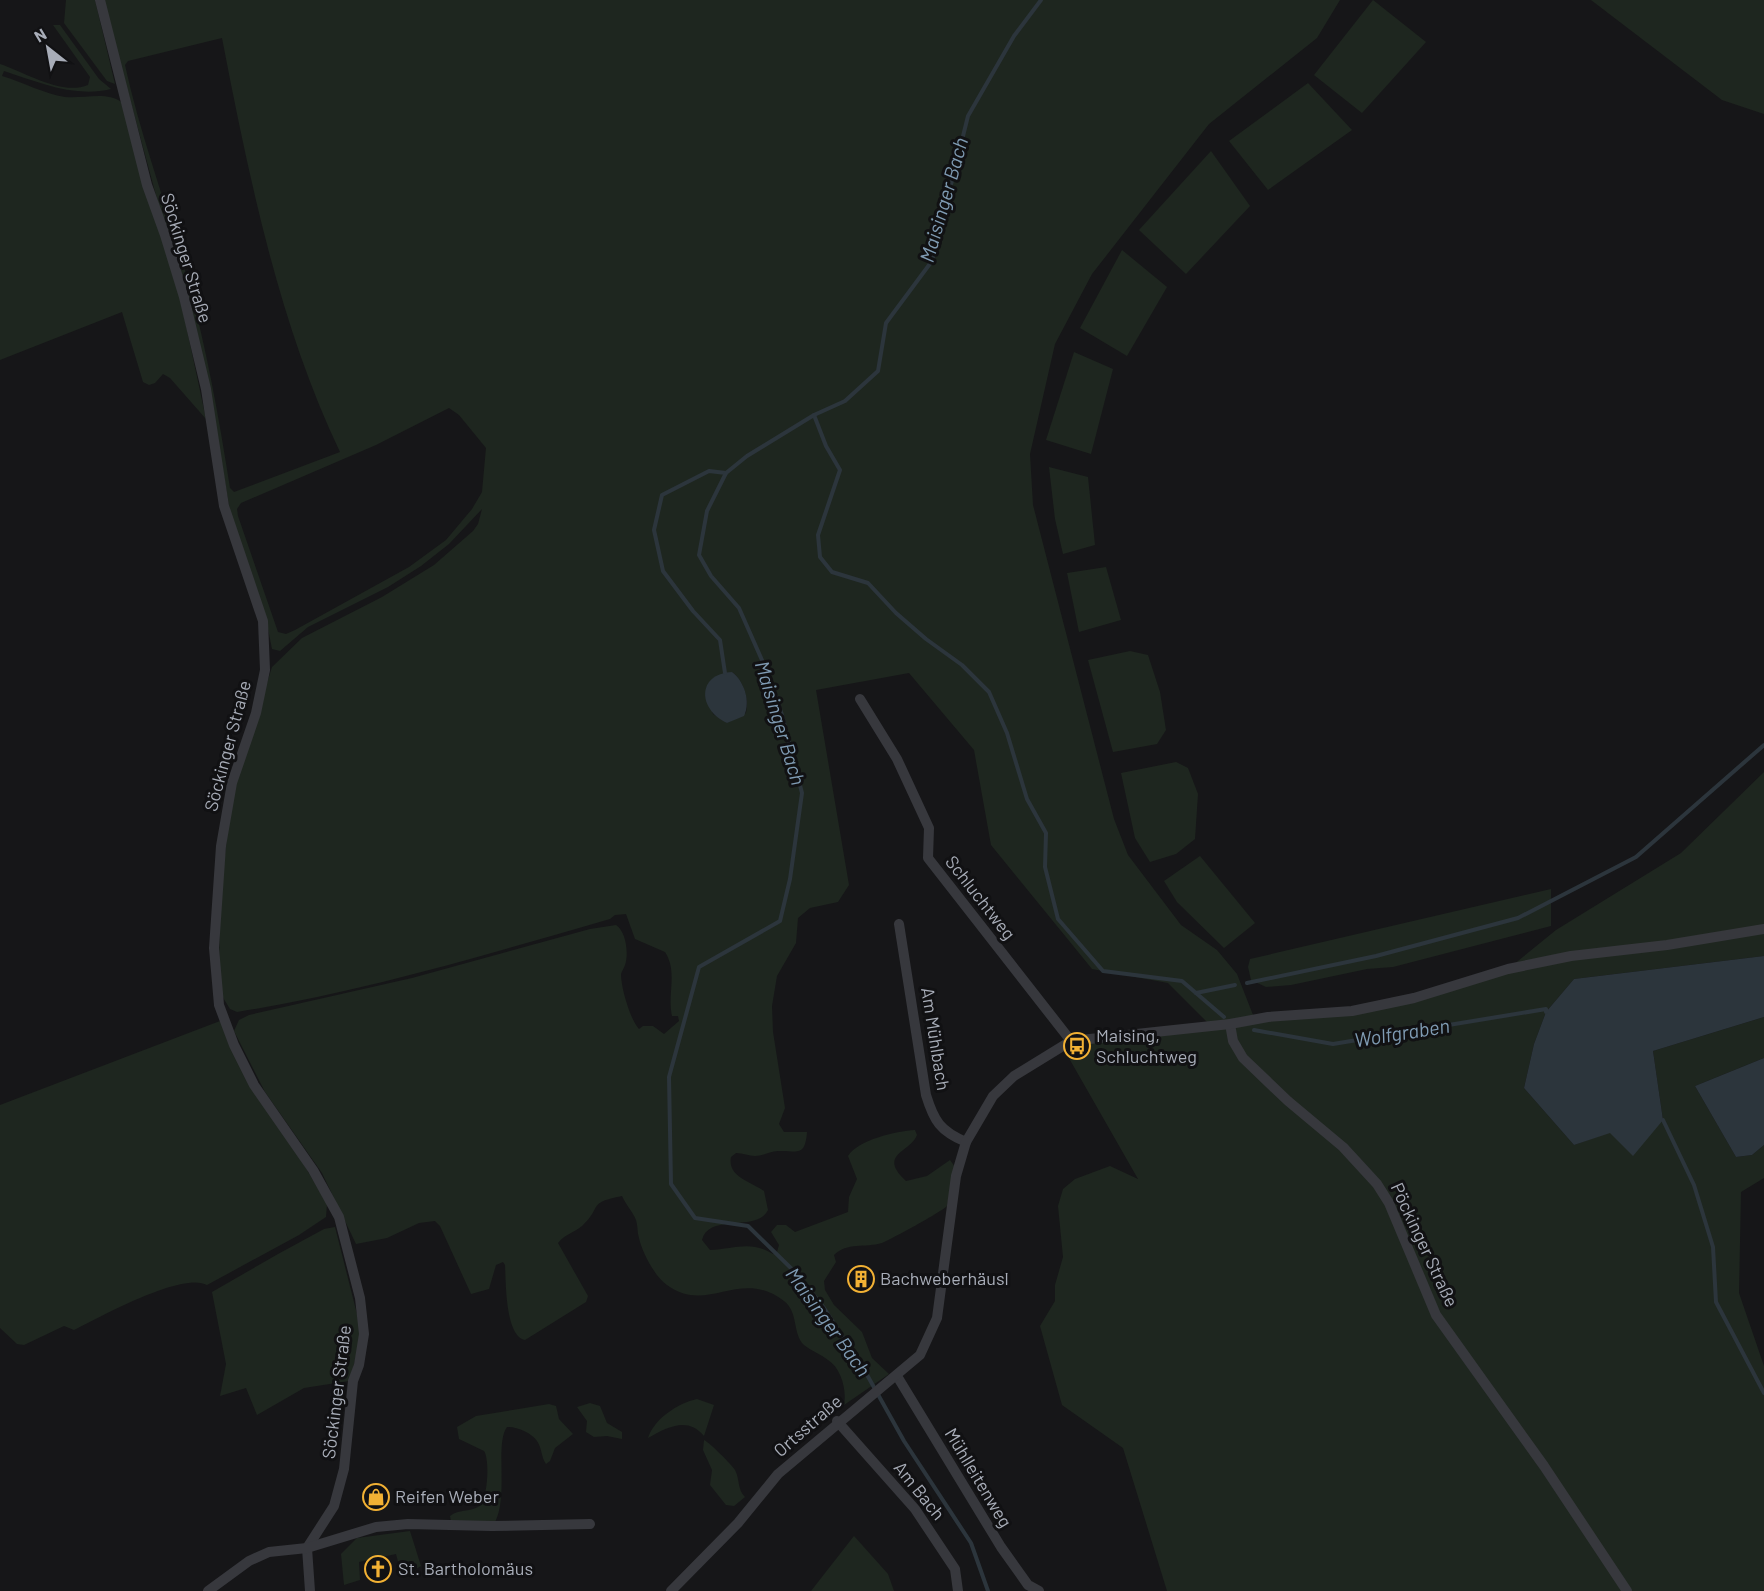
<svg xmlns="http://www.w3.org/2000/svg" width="1764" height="1591" font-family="Barlow,sans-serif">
<rect width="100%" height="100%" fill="#161618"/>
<!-- green -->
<g fill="#1e261f" fill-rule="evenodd">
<polygon points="66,0 95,0 115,84 107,81 64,23"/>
<path d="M 103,0 L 1340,0 L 1317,38 L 1209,124 L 1092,274 L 1055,344 L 1030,454 L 1033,505 L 1114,819 L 1128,855 L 1181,925 L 1217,950 L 1237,974 L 1255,1020 L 1352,1011 L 1508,969 L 1556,930 L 1681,853 L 1764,772 L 1764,956 L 1574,979 L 1546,1012 L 1534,1044 L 1524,1088 L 1574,1145 L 1610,1132 L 1663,1120 L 1653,1051 L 1764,1017 L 1764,1058 L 1695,1086 L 1736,1157 L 1752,1155 L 1764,1145 L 1764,1178 L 1741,1192 L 1739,1293 L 1764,1366 L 1764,1591 L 1167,1591 L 1123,1448 L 1062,1405 L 1040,1326 L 1055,1301 L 1055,1285 L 1063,1257 L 1058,1206 L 1063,1189 L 1075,1179 L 1110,1166 L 1138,1179 L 1062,1046 L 1211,1026 L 1168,983 L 1092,969 L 991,845 L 974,750 L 909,673 L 816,690 L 849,885 L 838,902 L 810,908 L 798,918 L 796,943 L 777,976 L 772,1006 L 773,1032 L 785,1108 L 779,1124 L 784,1132 L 807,1132 C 805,1158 797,1150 778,1151 C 770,1151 763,1156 755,1156 C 749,1156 743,1153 736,1153 L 731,1157 C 727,1177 752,1182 764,1191 L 768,1210 C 757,1233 709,1212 702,1240 L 710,1250 C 734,1249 751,1240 773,1254 L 777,1252 L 779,1245 L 771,1232 L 777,1225 L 786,1225 L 795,1232 L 848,1212 L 849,1197 L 857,1179 L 848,1156 C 858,1140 896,1131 915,1130 L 917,1135 C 910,1153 877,1154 906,1181 L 927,1176 L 950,1160 L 955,1167 L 947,1206 C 943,1211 888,1241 882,1243 C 865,1248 847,1242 834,1255 L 836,1262 L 824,1281 L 825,1290 L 834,1305 L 862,1332 L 872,1358 L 889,1374 L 844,1405 C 847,1390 841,1368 828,1360 C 821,1354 811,1351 804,1345 C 792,1333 799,1313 784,1301 C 740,1267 708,1315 667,1285 C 655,1277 642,1252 639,1238 C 637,1232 638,1226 636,1220 C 633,1212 626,1205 622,1196 C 586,1203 603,1207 582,1226 C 574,1233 565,1234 558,1243 L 588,1296 L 586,1302 L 525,1340 C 505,1336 506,1282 505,1265 L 503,1262 L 496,1265 L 489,1289 L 471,1294 L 440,1226 L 435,1221 L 419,1223 L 387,1238 L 356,1244 L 322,1173 L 265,1092 L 234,1031 L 239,1020 L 249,1015 L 412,978 L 590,929 L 616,925 C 626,931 629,954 625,965 C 624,968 622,971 621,974 C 621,988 630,1019 639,1029 L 643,1026 L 653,1026 L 664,1034 L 679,1021 L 678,1016 L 672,1016 C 667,994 678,972 665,952 L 635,939 L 626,914 L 615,915 L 610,919 C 488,954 363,992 237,1012 L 230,1009 L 222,996 L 219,969 L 220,899 L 232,793 L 272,667 L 302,638 L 382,597 L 434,565 L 473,531 L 478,524 L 482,509 L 449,544 L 421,566 L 388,587 L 308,627 L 280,651 L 272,649 L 268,629 L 232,523 L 210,394 ZM 222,38 C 249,178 279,324 340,452 L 234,492 L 230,488 C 219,417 206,346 187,277 C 167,206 141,138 125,65 L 128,61 ZM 449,408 L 459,415 L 486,448 L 482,492 L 472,509 L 446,540 L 409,567 L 295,630 L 286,634 L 278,632 L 238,516 L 237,509 L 241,503 L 376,445 ZM 732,672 C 744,681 749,699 746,713 L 727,723 L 713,714 L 706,688 L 716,677 Z"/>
<polygon points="1373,0 1426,42 1362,113 1314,75"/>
<polygon points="1591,0 1764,0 1764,114 1722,100"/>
<path d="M 53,25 L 60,25 L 99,79 L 111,89 C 74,98 38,82 4,71 L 2,76 C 23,82 44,94 65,97 C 83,99 107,91 121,102 L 180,297 L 206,419 L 170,378 L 163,374 L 155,383 L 149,385 L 143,382 L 122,312 L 0,360 L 0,64 C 25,72 61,96 88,85 L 90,77 Z"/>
<polygon points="1308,83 1352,130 1268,190 1229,141"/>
<polygon points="1211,151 1250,206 1186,274 1139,230"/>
<polygon points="1122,250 1167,287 1127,356 1080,328"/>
<polygon points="1074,352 1113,369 1091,454 1046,440"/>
<polygon points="1049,467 1088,477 1095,545 1063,554 1055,519"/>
<polygon points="1106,567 1121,620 1079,632 1067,573"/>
<polygon points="1130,651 1148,655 1160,692 1166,730 1157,744 1113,752 1088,660"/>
<polygon points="1176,762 1188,768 1198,794 1195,839 1176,854 1150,862 1135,838 1121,773"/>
<polygon points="1200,856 1255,923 1224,948 1177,902 1164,881"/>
<polygon points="1551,889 1551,926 1393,967 1367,969 1291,985 1266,987 1251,980 1248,967 1250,959"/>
<path d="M 220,1021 L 327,1204 L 326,1217 L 299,1235 L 207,1285 C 183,1271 100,1317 74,1330 L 64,1326 L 24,1345 L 17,1344 L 0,1328 L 0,1105 Z"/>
<polygon points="335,1227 359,1322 359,1347 349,1381 304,1388 257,1415 246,1388 220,1396 226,1364 212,1292 278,1254 324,1229"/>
<path d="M 697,1399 L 714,1405 L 704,1436 C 688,1416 667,1427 648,1438 C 654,1419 678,1403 697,1399 Z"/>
<polygon points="590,1403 600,1406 607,1423 622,1432 622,1439 607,1436 594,1437 586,1432 587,1421 577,1407"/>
<path d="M 549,1404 L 556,1406 L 559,1419 L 573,1434 L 555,1448 L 550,1461 L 546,1464 C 541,1457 542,1448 537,1441 C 532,1433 516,1426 507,1427 C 495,1443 508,1493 496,1520 L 494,1523 L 451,1521 L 450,1516 C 459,1509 469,1512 478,1507 C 488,1502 490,1459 484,1451 L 459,1439 L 457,1427 L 476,1416 Z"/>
<path d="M 704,1440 C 709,1442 732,1465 735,1470 C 740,1479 737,1489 745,1497 L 734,1506 L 726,1505 L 710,1485 L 712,1470 L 703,1450 Z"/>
<polygon points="410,1531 421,1566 402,1577 396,1554 359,1562 360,1580 344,1585 341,1554 357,1538"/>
<polygon points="854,1536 888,1574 894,1591 811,1591"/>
</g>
<!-- water -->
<g fill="#2c353c">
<path d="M 732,672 C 744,681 751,701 744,716 L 727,723 C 698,710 696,674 732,672 Z"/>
<polygon points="1764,956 1764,1017 1653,1051 1663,1120 1633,1156 1610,1133 1574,1145 1524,1088 1534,1044 1546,1012 1574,979"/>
<polygon points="1764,1058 1764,1145 1752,1155 1736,1157 1695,1086"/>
</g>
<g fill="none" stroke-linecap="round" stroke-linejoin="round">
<!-- stream -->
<g stroke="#2c353c" stroke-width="4">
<polyline points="814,415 826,446 840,470 818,535 820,557 832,572 868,583 896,613 926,639 962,665 989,692 1007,733 1027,799 1046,833 1045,867 1058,919 1103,971 1182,981 1224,1017"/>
<polyline points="725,673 720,640 693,611 663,571 654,530 662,495 709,471 726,473"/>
<polyline points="1247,983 1376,956 1518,918 1636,857 1764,745"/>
<polyline points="1196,993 1235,985"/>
<polyline points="1254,1030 1333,1044 1546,1009 1546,1012"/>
<polyline points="1663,1120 1694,1185 1713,1247 1716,1302 1764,1393"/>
<polyline points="988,1591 971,1543 904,1441 866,1373 824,1308 798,1275 748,1226 695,1218 671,1184 669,1077 699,967 780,921 790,879 802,793 782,715 765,667 739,608 711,576 699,555 707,511 726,473 747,456 814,415 845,401 878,371 886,323 932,261 968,116 1014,36 1041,0"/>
</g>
<!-- street -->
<g stroke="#37383d" stroke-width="10">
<polyline points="100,0 147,185 165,235 184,297 206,389 224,506 263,621 265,670 256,713 232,783 221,846 214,948 219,1005 234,1045 254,1085 313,1170 339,1217 360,1298 364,1334 359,1365 353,1381 344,1469 334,1506 307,1548"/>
<polyline points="860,699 897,759 929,828 928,858 1071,1041"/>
<path d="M 899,924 L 926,1095 C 934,1121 940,1131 966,1142"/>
<polyline points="1230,1024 1233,1041 1243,1058 1288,1101 1343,1147 1377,1184 1389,1203 1436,1315 1544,1466 1627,1591"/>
<polyline points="897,1376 1001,1547 1028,1585 1039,1591"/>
<polyline points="837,1421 915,1509 955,1569 958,1591"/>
<polyline points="307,1548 310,1591"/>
<polyline points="208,1591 249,1561 269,1552 307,1548 376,1527 408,1524 492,1526 590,1524"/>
<polyline points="671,1591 738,1523 778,1474 920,1355 937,1318 956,1176 966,1142 993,1096 1014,1076 1071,1041 1230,1024 1268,1017 1352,1011 1414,998 1508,969 1571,956 1667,945 1764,929"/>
</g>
</g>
<!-- icons -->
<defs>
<symbol id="bus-ring" viewBox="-11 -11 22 22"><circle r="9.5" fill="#111113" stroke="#f2b134" stroke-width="1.5"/><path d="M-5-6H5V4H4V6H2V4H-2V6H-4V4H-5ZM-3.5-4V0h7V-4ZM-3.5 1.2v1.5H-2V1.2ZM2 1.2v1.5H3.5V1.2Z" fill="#f2b134"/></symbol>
<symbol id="building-ring" viewBox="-11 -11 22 22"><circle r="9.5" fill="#111113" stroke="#f2b134" stroke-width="1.5"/><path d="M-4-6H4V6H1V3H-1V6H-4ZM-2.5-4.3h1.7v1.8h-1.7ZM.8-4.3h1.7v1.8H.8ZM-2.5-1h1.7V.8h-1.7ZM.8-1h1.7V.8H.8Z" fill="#f2b134"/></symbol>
<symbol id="shop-ring" viewBox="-11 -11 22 22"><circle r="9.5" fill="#111113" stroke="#f2b134" stroke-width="1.5"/><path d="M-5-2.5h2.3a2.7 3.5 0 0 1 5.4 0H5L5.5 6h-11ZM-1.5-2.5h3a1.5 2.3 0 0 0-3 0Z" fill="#f2b134"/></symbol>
<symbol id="church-ring" viewBox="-11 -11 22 22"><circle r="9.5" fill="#111113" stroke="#f2b134" stroke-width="1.5"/><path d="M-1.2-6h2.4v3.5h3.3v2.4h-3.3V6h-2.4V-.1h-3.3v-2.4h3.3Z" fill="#f2b134"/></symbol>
</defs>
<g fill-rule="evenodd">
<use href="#bus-ring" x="1062" y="1031" width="30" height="30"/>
<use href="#building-ring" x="846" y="1264" width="30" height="30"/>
<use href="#shop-ring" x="361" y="1482" width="30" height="30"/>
<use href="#church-ring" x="363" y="1554" width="30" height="30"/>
</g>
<g text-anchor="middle" stroke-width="6" stroke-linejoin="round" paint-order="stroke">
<!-- street labels -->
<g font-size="18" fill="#a8adb8" stroke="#111113">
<text transform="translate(186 258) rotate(73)" y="6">Söckinger Straße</text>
<text transform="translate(228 746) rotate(-75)" y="6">Söckinger Straße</text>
<text transform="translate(980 898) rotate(52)" y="6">Schluchtweg</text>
<text transform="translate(935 1039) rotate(81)" y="6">Am Mühlbach</text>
<text transform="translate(1424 1245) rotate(65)" y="6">Pöckinger Straße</text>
<text transform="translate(337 1392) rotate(-83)" y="6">Söckinger Straße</text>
<text transform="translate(808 1426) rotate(-41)" y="6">Ortsstraße</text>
<text transform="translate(978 1478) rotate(59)" y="6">Mühlleitenweg</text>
<text transform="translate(919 1491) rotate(51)" y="6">Am Bach</text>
</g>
<!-- poi labels -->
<g font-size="18" fill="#a8adb8" stroke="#111113" text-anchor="start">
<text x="1096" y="1042">Maising,<tspan x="1096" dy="21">Schluchtweg</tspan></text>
<text x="880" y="1285">Bachweberhäusl</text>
<text x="395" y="1503">Reifen Weber</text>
<text x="398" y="1575">St. Bartholomäus</text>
</g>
<!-- water labels -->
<g font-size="20" font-style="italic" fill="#7f9bb3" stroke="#111113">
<text transform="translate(944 200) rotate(-74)" y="7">Maisinger Bach</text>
<text transform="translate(780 723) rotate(73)" y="7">Maisinger Bach</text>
<text transform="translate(1402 1033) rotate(-9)" y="7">Wolfgraben</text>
<text transform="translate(828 1322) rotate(54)" y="7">Maisinger Bach</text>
</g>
</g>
<!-- north arrow -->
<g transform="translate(48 48) rotate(329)" stroke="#111113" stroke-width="4.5" paint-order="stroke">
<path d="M0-4.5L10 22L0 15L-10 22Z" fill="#a8adb8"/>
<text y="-9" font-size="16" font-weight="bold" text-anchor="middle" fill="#a8adb8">N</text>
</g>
</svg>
